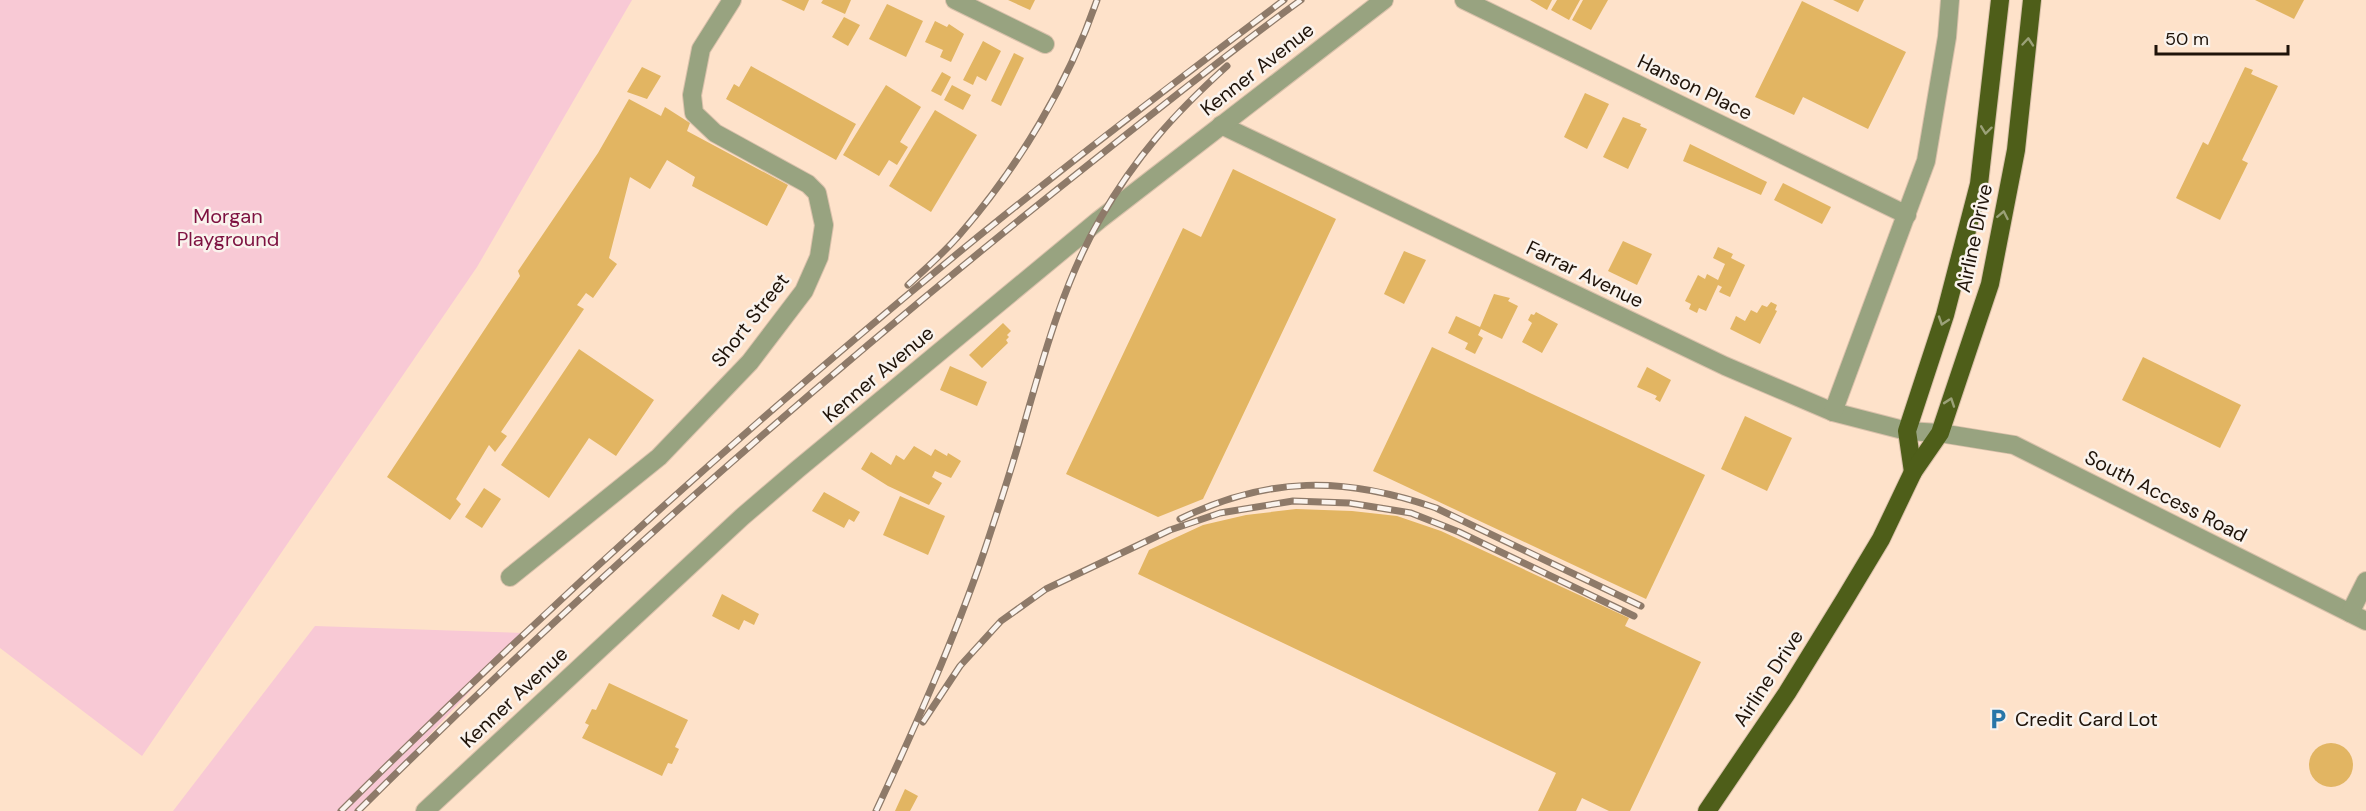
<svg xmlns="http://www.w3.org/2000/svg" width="2366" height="811" font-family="'DM Sans',sans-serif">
<rect width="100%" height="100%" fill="#fee2ca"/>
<!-- green -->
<g fill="#f8c9d5">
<polygon points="0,0 632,0 477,267 142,756 0,648"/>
<polygon points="315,626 524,633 359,811 173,811"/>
</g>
<!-- building -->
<g fill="#e2b562">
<polygon points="781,0 809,0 804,11"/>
<polygon points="823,0 851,0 845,14 821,3"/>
<polygon points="1008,0 1035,0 1030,10"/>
<polygon points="1530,0 1552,0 1547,10"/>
<polygon points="1557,0 1580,0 1569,20 1551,10"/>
<polygon points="1583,0 1608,0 1591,30 1572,20"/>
<polygon points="1833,0 1864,0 1858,12"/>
<polygon points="2255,0 2304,0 2294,19"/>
<polygon points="1802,1 1906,52 1868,129 1803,97 1794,115 1755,97"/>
<polygon points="887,4 923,21 906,57 869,39"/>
<polygon points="844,17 860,25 848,46 832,37"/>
<polygon points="935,21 947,27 949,24 964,34 951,62 940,57 943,50 925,42"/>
<polygon points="983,41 1001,51 986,81 977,76 973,85 963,80"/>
<polygon points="1014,53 1024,58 1001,106 991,101"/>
<polygon points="751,66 856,124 836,160 726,99 734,84 739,87"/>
<polygon points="642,67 661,76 647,99 627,92"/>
<polygon points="2245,67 2253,70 2251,74 2278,86 2242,160 2248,163 2220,220 2176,198 2203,142 2208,145"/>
<polygon points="942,72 951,77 941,96 931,91"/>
<polygon points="886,85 921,107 900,142 908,147 897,165 889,160 879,176 843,155"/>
<polygon points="952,85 971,95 963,110 944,100"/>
<polygon points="1585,93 1609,104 1587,149 1564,137"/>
<polygon points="629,99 661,116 665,107 690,123 687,131 788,185 767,226 692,186 695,177 667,160 650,189 630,177 609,258 617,264 593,298 586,293 577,305 584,309 501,432 507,436 495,452 489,445 456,499 461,504 450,520 387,477 520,276 518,271 598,153"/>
<polygon points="935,110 977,135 931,212 889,186"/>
<polygon points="1623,117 1641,124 1640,126 1647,129 1628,169 1603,157"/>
<polygon points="1690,144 1767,182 1761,195 1683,161"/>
<polygon points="1233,169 1336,219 1203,499 1158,517 1066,474 1183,228 1201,237"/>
<polygon points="1783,183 1831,207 1822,224 1774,200"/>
<polygon points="1623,241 1652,254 1637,285 1608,271"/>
<polygon points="1718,247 1733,254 1731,258 1745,265 1730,297 1719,292 1722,287 1718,285 1706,311 1699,308 1697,313 1689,309 1691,304 1685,301 1698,275 1705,279 1707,274 1718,280 1725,264 1713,258"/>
<polygon points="1404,251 1426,260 1404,304 1384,294"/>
<polygon points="1494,294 1510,298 1508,301 1518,306 1502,339 1481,329 1478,335 1483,338 1475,354 1465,349 1468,343 1448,333 1456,316 1480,327"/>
<polygon points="1771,302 1777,305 1775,310 1777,311 1760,344 1730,329 1736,316 1745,321 1751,310 1757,313 1762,305 1767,307"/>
<polygon points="1536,312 1558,324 1542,353 1522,342 1532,323 1528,320 1531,314 1534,315"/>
<polygon points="1003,323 1011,331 1007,335 1009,337 1006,340 1008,343 982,368 969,355"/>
<polygon points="1432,347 1705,475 1646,599 1373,471"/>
<polygon points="579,349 654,400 616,456 589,438 549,498 501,465"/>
<polygon points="2143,357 2241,405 2220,448 2122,400"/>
<polygon points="950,366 987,382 977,406 940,390"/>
<polygon points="1647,367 1671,380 1660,402 1655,399 1657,396 1637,387"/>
<polygon points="1745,416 1792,438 1767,491 1721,469"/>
<polygon points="914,446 931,456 935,449 947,456 948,453 961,461 951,478 935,471 932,477 942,483 929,505 888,486 861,469 871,452 891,465 896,455 904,460"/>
<polygon points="484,488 501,499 482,528 465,517"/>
<polygon points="824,492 860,512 854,522 849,519 844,528 812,511"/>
<polygon points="900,496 945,516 928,555 883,535"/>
<polygon points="1296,509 1352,511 1397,516 1441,531 1629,618 1625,626 1701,662 1630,811 1609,811 1582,798 1576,811 1538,811 1556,773 1138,574 1149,550 1203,525 1246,515"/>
<polygon points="722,594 759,614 754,625 744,620 739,630 712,616"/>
<polygon points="609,683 688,720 675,747 679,749 672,764 668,763 662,776 582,738 589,725 585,723 592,709 596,710"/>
<circle cx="2331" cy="765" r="22"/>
<polygon points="905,789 918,796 910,811 895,811"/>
</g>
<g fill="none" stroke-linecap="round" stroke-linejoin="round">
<defs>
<g id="minor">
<polyline points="955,0 1045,44"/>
<polyline points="1464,0 1907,215"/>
<polyline points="1221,125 1725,366 1833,412 1907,431 1940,433 2014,445 2366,621"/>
<polyline points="1833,412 1926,161 1947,37 1950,0"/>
<polyline points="510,577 659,457 750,362 804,291 819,257 824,225 817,193 808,184 715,133 694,113 692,95 701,49 732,0"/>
<polyline points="2350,613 2366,581"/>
<polyline points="425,811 742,517 798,469 1099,220 1384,0"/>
</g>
<g id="trunk">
<polyline points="1913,472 1907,431 1945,315 1979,184 2000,0"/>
<polyline points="1707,811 1787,693 1845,599 1881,539 1913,472 1940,433 1990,284 2016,150 2032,0"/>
</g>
</defs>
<!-- minor casing -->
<use href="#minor" stroke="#dac1ab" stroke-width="20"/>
<!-- trunk casing -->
<use href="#trunk" stroke="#dac1ab" stroke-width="20"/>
<!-- minor -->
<use href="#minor" stroke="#98a380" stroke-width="18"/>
<!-- trunk -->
<use href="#trunk" stroke="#4e5e19" stroke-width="18"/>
<defs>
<g id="rail">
<path d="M 908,285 C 926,268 945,252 961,233 C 1019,166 1068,84 1097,0"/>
<path d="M 1180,519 C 1268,476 1344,476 1436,508 L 1641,606"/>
<polyline points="923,722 960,666 1001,621 1046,589 1170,530 1220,513 1293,501 1349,503 1411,513 1459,532 1634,616"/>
<path d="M 341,811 C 539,614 747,426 963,249 C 1068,163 1176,81 1284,0"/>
<path d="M 358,811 C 578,592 812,386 1054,192 C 1136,127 1217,61 1301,0"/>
<path d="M 876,811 C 915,727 954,640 984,552 C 997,513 1010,474 1021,435 C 1042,362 1062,285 1100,219 C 1136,156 1174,114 1227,66"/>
</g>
</defs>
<!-- rail casing -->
<use href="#rail" stroke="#8e7a69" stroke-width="7"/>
<!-- rail -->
<use href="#rail" stroke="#faf3ed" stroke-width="4.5" stroke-dasharray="14" stroke-linecap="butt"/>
</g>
<!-- one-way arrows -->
<defs><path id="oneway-chevron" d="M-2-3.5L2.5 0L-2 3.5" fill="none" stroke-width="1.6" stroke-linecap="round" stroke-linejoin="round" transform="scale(1.5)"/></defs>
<g stroke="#9ba178">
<use href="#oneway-chevron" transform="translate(2028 42) rotate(-85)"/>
<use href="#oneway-chevron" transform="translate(1986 130) rotate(97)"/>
<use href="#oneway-chevron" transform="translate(2003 215) rotate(-79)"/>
<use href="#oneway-chevron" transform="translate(1943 321) rotate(108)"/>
<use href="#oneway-chevron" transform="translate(1950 402) rotate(-71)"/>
</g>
<!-- icons -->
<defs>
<symbol id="parking-bare" viewBox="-9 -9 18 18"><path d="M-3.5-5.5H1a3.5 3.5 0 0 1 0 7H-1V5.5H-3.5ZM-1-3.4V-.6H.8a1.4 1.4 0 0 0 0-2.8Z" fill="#2876a8" stroke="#faf3ed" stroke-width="2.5" paint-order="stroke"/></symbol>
</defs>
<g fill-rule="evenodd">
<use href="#parking-bare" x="1983" y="704" width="30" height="30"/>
</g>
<g text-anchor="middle" stroke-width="5" stroke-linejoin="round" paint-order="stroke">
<!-- street labels -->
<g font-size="20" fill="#1f1309" stroke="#faf3ed">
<text transform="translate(1257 69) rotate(-38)" y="7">Kenner Avenue</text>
<text transform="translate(1695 87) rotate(26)" y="7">Hanson Place</text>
<text transform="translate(1974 238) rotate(-78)" y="7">Airline Drive</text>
<text transform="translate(1585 274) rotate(26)" y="7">Farrar Avenue</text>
<text transform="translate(750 320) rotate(-52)" y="7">Short Street</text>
<text transform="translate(878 374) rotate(-40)" y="7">Kenner Avenue</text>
<text transform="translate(2166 496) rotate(27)" y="7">South Access Road</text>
<text transform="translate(1768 678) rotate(-57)" y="7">Airline Drive</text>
<text transform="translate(514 697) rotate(-43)" y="7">Kenner Avenue</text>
</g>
<!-- park labels -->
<g font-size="20" fill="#7d1140" stroke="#faf3ed">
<text x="228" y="223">Morgan<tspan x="228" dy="23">Playground</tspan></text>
</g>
<!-- poi labels -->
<g font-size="20" fill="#1f1309" stroke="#faf3ed" text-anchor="start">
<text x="2015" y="726">Credit Card Lot</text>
</g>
</g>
<!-- scale -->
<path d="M2156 45v9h132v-9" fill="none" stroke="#1f1309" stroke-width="3"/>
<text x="2165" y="45" font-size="18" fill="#1f1309" stroke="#faf3ed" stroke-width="4.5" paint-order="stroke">50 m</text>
</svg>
